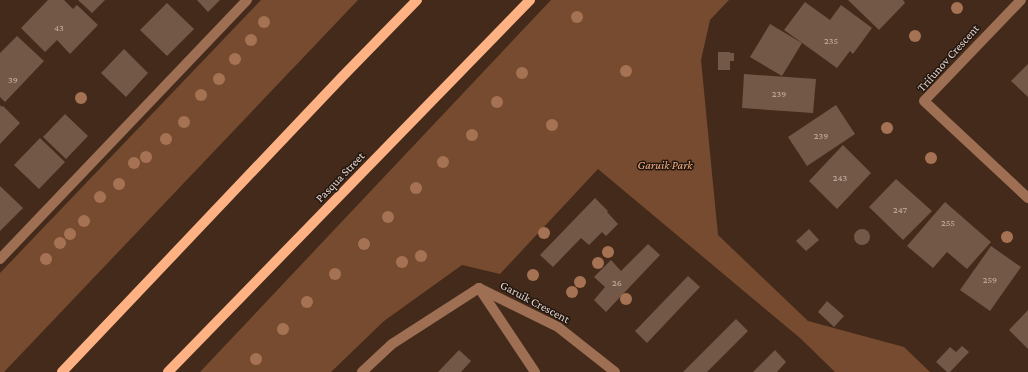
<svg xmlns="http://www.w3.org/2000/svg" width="1028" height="372" font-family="'Crimson Pro',serif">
<rect width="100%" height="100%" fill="#432a1b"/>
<!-- green -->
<g fill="#774b2f">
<polygon points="261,0 358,0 4,372 0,372 0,273"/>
<polygon points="551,0 729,0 710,20 701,60 718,235 808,321 904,347 930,372 835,372 800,338 598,169 500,274 462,265 384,321 331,372 200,372"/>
</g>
<!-- building -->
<g fill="#735847">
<polygon points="48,0 64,0 73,9 77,5 98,25 70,54 57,40 45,52 21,28"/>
<polygon points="78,0 105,0 92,13"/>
<polygon points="197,0 220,0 208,12"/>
<polygon points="848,0 903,0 905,3 879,30"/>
<polygon points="805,2 830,20 841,5 872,28 853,54 850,51 837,68 784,30"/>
<polygon points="167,3 194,29 167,56 140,30"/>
<polygon points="770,24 802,43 782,76 750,57"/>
<polygon points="17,36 44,61 5,102 0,97 0,53"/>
<polygon points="124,49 148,73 126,97 101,73"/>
<polygon points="718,52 730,52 730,53 734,53 734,61 730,61 730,70 718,70"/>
<polygon points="1028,64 1028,97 1011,81"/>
<polygon points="744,74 816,79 813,113 742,108"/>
<polygon points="0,105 2,107 3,106 20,123 0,144"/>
<polygon points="836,105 855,134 807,166 788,137"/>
<polygon points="65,114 88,136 66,159 43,137"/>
<polygon points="40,138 65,162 39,189 14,165"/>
<polygon points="843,145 871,173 837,209 809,181"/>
<polygon points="896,179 932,211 903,240 869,207"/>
<polygon points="0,186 23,208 0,231"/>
<polygon points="595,198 608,211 607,212 618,224 606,236 602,232 589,245 581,238 553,267 540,255"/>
<polygon points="945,202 991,242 967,269 947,252 933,268 907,246"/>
<circle cx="862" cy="237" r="8"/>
<polygon points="809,229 819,240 806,251 796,241"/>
<polygon points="648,244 660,255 606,312 594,300 605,287 594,277 611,260 621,271"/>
<polygon points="991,246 1021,267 990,311 960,290"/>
<polygon points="688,276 700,287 647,343 635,331"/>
<polygon points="827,301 844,316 834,327 818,312"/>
<polygon points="1028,310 1028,349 1009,330"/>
<polygon points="736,319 748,331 707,372 683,372"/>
<polygon points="962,346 969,352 950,372 947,372 936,362 950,347 956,352"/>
<polygon points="459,350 471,361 461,372 438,372"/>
<polygon points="775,350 786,362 777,372 753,372"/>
</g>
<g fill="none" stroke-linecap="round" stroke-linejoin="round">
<!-- minor -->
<g stroke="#9e6f53" stroke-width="10">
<polyline points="1021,0 924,101 1028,198"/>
<polyline points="0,259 247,0"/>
<polyline points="479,288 558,327 615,372"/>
<polyline points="479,288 535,372"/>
<polyline points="362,372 392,344 479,288"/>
</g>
<!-- major -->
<g stroke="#feb283" stroke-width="10">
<polyline points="62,372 342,77 417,0"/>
<polyline points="168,372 530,0"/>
</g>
</g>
<!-- trees -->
<g fill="#a57353">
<circle cx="957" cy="8" r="6"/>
<circle cx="577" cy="17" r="6"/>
<circle cx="264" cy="22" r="6"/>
<circle cx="915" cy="36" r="6"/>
<circle cx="251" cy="40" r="6"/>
<circle cx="235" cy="59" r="6"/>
<circle cx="626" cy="71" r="6"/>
<circle cx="522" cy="73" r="6"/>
<circle cx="219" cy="79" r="6"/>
<circle cx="201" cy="95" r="6"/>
<circle cx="81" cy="98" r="6"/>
<circle cx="497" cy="102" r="6"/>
<circle cx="184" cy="122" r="6"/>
<circle cx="552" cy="125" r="6"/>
<circle cx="887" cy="128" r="6"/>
<circle cx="472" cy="135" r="6"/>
<circle cx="166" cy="139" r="6"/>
<circle cx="146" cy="157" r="6"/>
<circle cx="931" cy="158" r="6"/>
<circle cx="443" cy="162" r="6"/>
<circle cx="134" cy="163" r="6"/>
<circle cx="119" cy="184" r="6"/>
<circle cx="416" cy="188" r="6"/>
<circle cx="100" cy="197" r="6"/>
<circle cx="388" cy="217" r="6"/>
<circle cx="84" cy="221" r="6"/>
<circle cx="544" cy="233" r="6"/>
<circle cx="70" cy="234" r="6"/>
<circle cx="1007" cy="237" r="6"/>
<circle cx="60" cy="243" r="6"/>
<circle cx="364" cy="244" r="6"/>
<circle cx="608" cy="252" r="6"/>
<circle cx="421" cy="256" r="6"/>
<circle cx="46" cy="259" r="6"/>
<circle cx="402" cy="262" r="6"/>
<circle cx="598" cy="263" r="6"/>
<circle cx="335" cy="274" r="6"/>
<circle cx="533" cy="275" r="6"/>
<circle cx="580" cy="282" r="6"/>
<circle cx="572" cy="292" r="6"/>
<circle cx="626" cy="299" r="6"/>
<circle cx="307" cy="302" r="6"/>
<circle cx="283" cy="329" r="6"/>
<circle cx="256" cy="359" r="6"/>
</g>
<g text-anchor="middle" stroke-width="3" stroke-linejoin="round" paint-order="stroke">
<!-- number labels -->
<g font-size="10" fill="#c6b2a7">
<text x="59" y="31">43</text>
<text x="831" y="44">235</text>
<text x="13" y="83">39</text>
<text x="779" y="97">239</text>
<text x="821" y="139">239</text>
<text x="840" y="181">243</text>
<text x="900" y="213">247</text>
<text x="948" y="226">255</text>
<text x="990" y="283">259</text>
<text x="617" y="286">26</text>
</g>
<!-- street labels -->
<g font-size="12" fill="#e1d0c7" stroke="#21160f">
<text transform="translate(948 58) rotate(-48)" y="4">Trifunov Crescent</text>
<text transform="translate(340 177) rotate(-46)" y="4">Pasqua Street</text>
<text transform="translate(535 302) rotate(28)" y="4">Garuik Crescent</text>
</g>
<!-- park labels -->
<g font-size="12" font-style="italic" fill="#f6ae81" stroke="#21160f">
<text x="665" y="169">Garuik Park</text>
</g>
</g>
</svg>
